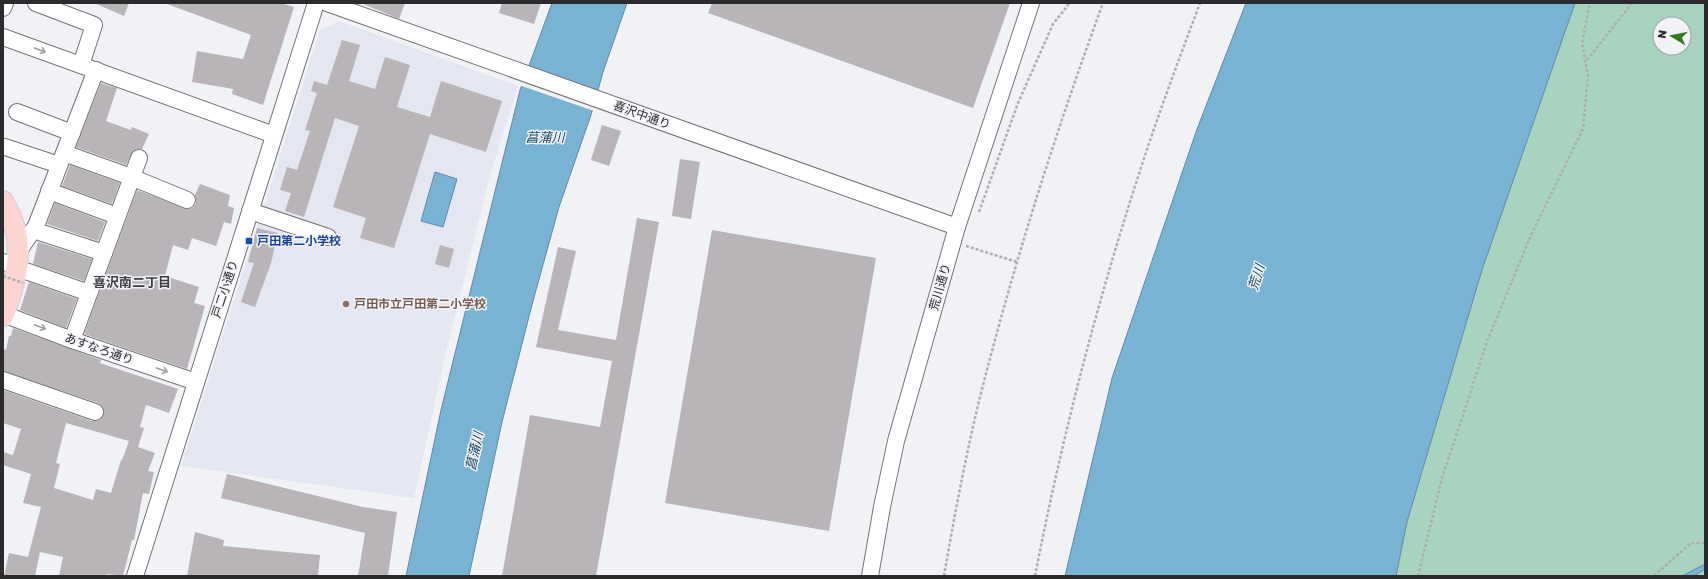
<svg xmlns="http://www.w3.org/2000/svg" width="1708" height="579" font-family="'Golos Text','Noto Sans JP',sans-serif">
<rect width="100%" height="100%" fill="#f1f2f6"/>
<!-- built -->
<polygon fill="#e4e6f2" points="339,21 518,86 490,175 445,356 414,498 181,466 320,30"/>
<!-- green -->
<path fill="#a8d4bf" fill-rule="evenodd" d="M 1575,3 L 1705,3 L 1705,576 L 1396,576 L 1407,522 L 1482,270 ZM 1660,24 L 1684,24 L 1684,48 L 1660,48 Z"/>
<!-- water -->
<g fill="#78b3d4" stroke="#618aa2">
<polygon points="552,3 627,3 603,72 591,115 559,207 533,301 502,422 469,576 406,576 441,410 520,90"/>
<polygon points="1246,3 1575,3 1482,270 1407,522 1396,576 1065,576 1112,378 1197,129"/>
<polygon points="435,172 457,179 443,227 421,221"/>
<polygon points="1705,564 1705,569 1694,576 1682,576"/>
</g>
<!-- pier -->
<polygon fill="#f1f2f6" points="527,65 600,92 594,111 519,85"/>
<!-- building -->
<g fill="#b8b4b8" fill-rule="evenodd">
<polygon points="94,3 129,3 124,16"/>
<polygon points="167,3 281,3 294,7 263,105 232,94 233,89 192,82 197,51 243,59 251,35 167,4"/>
<polygon points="361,3 405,3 399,19"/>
<polygon points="502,3 541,3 534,24 499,13"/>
<polygon points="712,3 1010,3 973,108 708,13"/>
<polygon points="342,40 360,45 349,81 375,89 385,57 410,65 397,107 430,117 441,81 502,101 486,152 430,134 394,248 360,238 366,218 333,207 359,126 335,118 304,217 285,211 291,193 280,190 287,167 297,170 310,131 305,130 317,93 311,91 314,81 327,85"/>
<polygon points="101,83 117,88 106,121 131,130 132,127 149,134 142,149 137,149 133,151 126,165 76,147"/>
<polygon points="602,125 621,131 609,166 591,160"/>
<polygon points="680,159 700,162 691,219 672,216"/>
<polygon points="70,165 120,183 112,204 62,186"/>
<polygon points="200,184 230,195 228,206 234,208 231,224 224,222 216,246 192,238 188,250 173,245 165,276 199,287 194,303 205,306 187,369 84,334 137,190 188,209 192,208 196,204 195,195"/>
<polygon points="55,203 105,222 98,241 47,224"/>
<polygon points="637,218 659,222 596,576 502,576 530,415 600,427 612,361 536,347 558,247 576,251 558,330 616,340"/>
<polygon points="257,228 278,233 271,263 255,307 241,302 254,263 248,262"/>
<polygon points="712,230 876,258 829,531 665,503"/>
<polygon points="38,242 92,259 84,281 33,264"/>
<polygon points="440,245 454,249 449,268 435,264"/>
<polygon points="29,282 77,299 66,328 20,310"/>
<path d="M 13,328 L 101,360 L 100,363 L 178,389 L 169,413 L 146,405 L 140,427 L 144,428 L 138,447 L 155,453 L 148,471 L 154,472 L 149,494 L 143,493 L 134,540 L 132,540 L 123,576 L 107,574 L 106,576 L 59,576 L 63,557 L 40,552 L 35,576 L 4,576 L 9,553 L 28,557 L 41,507 L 23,503 L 31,474 L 3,465 L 3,452 L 13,455 L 21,429 L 3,423 L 3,390 L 92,421 L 97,421 L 101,419 L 104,411 L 102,406 L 98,403 L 3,371 L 3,349 L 6,350 L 9,336 L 11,336 ZM 66,423 L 129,441 L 122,460 L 121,460 L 111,493 L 96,489 L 93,500 L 54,488 L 60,464 L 56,463 Z"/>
<polygon points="227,474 363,507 397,512 388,576 358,576 365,533 221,498"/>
<polygon points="195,532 224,540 223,546 320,555 318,576 187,576"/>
</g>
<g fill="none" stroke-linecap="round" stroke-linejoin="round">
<defs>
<g id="minor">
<polyline points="36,3 94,25 81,65"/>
<polyline points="327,3 957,227"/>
<polyline points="3,8 5,3"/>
<polyline points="3,37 274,135"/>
<polyline points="17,112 72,133"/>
<polyline points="5,147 59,165"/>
<polyline points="64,153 131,177 187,200"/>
<polyline points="49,191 117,216"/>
<polyline points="250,211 328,237"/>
<polyline points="33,230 104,253"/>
<polyline points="18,252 36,226 96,70"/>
<polyline points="3,262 6,263"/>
<polyline points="17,268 89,293"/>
<polyline points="3,314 72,340 196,382"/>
<polyline points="72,340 139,158"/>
<polyline points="3,380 95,412"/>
<polyline points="135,576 316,3"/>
<polyline points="870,576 882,507 896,441 957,227 1031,3"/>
</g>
<path id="major" d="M 3,201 C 27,239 18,278 3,316"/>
</defs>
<!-- minor casing -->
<use href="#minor" stroke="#727376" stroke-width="18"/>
<!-- major casing -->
<use href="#major" stroke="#d0d0d1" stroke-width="22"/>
<!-- path -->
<g stroke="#adaeb1" stroke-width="2.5" stroke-dasharray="3 2" stroke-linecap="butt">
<polyline points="1587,60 1632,3"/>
<polyline points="979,212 1018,103 1053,24 1065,9 1069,3"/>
<polyline points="966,246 1017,262"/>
<path d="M 944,576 C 954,518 965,459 979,401 C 1013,266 1055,134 1103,3"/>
<path d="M 1035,576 C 1061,442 1095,310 1137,180 C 1156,120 1178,62 1200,3"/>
<polyline points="1418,576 1442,478 1488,339 1531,235 1583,129 1588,76 1582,43 1590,3"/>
<polyline points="1654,576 1691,543 1705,543"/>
</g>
<!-- minor -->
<use href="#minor" stroke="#fff" stroke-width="16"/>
<!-- major -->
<use href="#major" stroke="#fcd5d1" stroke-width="20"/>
<!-- path-bridge -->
<polyline stroke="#adaeb1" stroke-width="2.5" stroke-dasharray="3 2" stroke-linecap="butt" points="3,276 23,283"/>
</g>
<!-- one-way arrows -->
<defs><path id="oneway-shaft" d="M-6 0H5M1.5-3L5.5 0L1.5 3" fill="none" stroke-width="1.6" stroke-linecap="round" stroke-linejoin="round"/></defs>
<g stroke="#a0a0a0">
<use href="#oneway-shaft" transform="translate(40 50) rotate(20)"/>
<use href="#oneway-shaft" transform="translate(40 327) rotate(21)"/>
<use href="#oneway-shaft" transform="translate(162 370) rotate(19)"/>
</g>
<!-- markers -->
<rect fill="#1a4fb4" stroke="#f1f2f6" stroke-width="1.5" x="245" y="237" width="8" height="8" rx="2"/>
<circle fill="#8d6e63" stroke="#f1f2f6" stroke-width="1.5" cx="346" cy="304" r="4"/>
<g text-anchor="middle" stroke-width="3" stroke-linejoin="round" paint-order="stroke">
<!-- street labels -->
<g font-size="12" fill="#2b2b2d" stroke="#f1f2f6">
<text transform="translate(642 115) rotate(20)" y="4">喜沢中通り</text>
<text transform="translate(940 287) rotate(-74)" y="4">荒川通り</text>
<text transform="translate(225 289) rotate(-72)" y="4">戸二小通り</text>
<text transform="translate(99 349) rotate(19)" y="4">あすなろ通り</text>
</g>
<!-- transit labels -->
<g font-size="12" font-weight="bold" fill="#164399" stroke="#f1f2f6" text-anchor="start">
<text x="257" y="245">戸田第二小学校</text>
</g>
<!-- education labels -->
<g font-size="12" font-weight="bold" fill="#785e54" stroke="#f1f2f6" text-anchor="start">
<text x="354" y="308">戸田市立戸田第二小学校</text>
</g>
<!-- water labels -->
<g font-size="13" font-style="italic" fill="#194860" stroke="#f1f2f6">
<text x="545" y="142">菖蒲川</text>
<text transform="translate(1256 277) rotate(-73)" y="5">荒川</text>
<text transform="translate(474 451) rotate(-78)" y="5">菖蒲川</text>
</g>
<!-- neighbourhood labels -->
<g font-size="13" font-weight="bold" fill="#3e3e42" stroke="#f1f2f6">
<text x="132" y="287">喜沢南二丁目</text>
</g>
</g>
<!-- border -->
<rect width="1708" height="579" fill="none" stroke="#2b2b2d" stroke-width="8"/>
<!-- north arrow -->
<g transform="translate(1672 36) rotate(280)"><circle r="19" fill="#f1f2f6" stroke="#a2a2a6"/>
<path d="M0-3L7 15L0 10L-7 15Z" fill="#35791a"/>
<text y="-6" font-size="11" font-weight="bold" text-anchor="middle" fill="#2b2b2d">N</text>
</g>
</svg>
